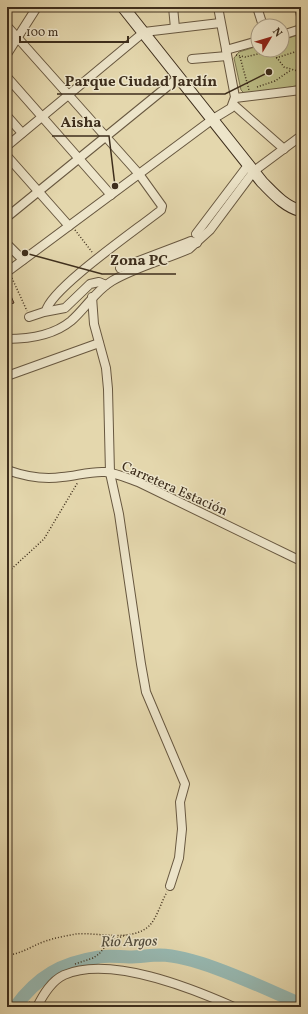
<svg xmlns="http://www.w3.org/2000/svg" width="308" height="1014" font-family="Vollkorn,serif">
<rect width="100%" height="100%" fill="#e4d7ad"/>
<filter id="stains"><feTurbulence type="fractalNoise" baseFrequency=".005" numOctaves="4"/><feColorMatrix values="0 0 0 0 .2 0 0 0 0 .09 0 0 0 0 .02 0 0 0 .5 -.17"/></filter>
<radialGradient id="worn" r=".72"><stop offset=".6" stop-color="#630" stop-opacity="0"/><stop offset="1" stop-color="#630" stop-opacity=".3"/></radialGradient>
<!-- green -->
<polygon fill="#bbbc85" stroke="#7c7550" points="301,34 301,85 254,94 244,93 241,90 234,58 239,52 258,46 258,50 282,50 282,40"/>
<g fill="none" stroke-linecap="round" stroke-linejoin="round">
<!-- river -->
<path stroke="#97b8b1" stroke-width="13" d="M 15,1007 C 38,976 61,963 99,957 C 109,955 120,957 129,957 C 140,957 150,955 160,955 C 199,956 263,988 301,1004"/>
</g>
<!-- building -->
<polygon fill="#d79d87" stroke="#3e2e1c" points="7,287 14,303 7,305"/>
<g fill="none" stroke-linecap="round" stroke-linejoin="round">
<defs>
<g id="street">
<polyline points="173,7 175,28"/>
<polyline points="257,7 263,26"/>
<polyline points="299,7 301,16"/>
<path d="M 7,26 L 139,174 L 162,206 L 161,210 C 139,228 51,288 46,311"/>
<polyline points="282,35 301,29"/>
<polyline points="226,50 258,41"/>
<polyline points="7,54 37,7"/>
<polyline points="192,59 227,56"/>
<polyline points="7,77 111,195"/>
<polyline points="235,98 301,90"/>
<polyline points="234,105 284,149"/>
<polyline points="7,116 22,133"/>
<polyline points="7,146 144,32 220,23"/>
<polyline points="7,156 69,226"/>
<polyline points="7,217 179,77"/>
<polyline points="196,234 249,164"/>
<polyline points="7,244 23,260"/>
<polyline points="120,268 186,243 191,241 197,243"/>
<polyline points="7,272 213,119 231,108 235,97 218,7"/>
<polyline points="92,297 94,324 106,368 108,389 110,473 119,514 141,664 146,692 185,784 180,802 182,829 179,858 170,886"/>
<polyline points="29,317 44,312 65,308 90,284 99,282 106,285"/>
<path d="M 7,339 C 28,339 54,335 71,321 C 86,308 95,291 112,281 C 136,267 164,260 189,249 L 210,230 L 254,171 L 301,136"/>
<polyline points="7,376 99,343"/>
<path d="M 7,470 C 24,476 44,480 62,477 C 76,476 90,471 105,472 C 116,473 127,478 138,482 L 301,561"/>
<path d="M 37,1007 C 43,995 51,981 64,975 C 110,955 191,988 234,1007"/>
</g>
<path id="secondary" d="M 123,7 L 262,182 C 274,194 284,206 301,211"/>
</defs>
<!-- street casing -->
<use href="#street" stroke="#685840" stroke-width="10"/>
<!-- secondary casing -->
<use href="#secondary" stroke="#3e2e1c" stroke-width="13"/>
<!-- path -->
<g stroke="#3e2e1c" stroke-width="1.5" stroke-dasharray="1 2" stroke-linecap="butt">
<polyline points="271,50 284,67 301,72"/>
<polyline points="236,55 245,57 271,51"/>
<polyline points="240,57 249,90"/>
<polyline points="276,58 301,50"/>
<polyline points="257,87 275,81 291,70"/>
<polyline points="75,230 92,252"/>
<polyline points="12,278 27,311"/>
<polyline points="7,573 44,539 78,482"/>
<path d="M 7,955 C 21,954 30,947 43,942 C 54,938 65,936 76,934 C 98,932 129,942 148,927 C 157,919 161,902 167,892"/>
<polyline points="75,964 93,958 99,954 110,941 126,935"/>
<polyline points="25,1007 31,1001"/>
</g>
<!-- street -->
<use href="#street" stroke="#ede5ca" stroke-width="8"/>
<!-- secondary -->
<use href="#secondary" stroke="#ede5ca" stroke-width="11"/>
</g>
<g text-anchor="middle" stroke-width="3" stroke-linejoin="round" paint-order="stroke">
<!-- street labels -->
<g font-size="14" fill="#3e2e1c" stroke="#ede5ca">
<text transform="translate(175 488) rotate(24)" y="5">Carretera Estación</text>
</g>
<!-- water labels -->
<g font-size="15" font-style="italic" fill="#504a3a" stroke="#ede5ca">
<text transform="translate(129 941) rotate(-1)" y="5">Río Argos</text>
</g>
</g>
<!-- callouts -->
<path fill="none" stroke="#3e2e1c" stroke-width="1.5" d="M269 72L225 94H57M115 186L109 136H52M25 253L102 274H176"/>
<g fill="#3e2e1c" stroke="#ede5ca" stroke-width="1.5">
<circle cx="269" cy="72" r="4"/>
<circle cx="115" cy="186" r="4"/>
<circle cx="25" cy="253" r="4"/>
</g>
<g font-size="15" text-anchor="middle" font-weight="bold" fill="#3e2e1c" stroke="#ede5ca" stroke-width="3" stroke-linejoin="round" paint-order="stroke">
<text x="141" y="86">Parque Ciudad Jardín</text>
<text x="81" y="127">Aisha</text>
<text x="139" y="265">Zona PC</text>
</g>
<!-- margin -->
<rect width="308" height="1014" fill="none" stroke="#e4d7ad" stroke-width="24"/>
<rect x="8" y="8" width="292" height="998" fill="none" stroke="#3e2e1c" stroke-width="2"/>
<rect x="12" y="12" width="284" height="990" fill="none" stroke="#3e2e1c"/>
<!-- north arrow -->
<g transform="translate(270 38) rotate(52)"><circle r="19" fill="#ede5ca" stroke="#a79c84"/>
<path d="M0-3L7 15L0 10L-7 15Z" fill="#8f2418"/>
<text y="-6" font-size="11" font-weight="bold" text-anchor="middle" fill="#3e2e1c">N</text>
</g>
<!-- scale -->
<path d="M20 36v6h108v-6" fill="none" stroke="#3e2e1c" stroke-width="2"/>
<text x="26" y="36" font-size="12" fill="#3e2e1c" stroke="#ede5ca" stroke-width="3" paint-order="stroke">100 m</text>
<rect width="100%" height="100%" filter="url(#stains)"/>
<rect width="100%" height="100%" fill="url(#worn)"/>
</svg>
